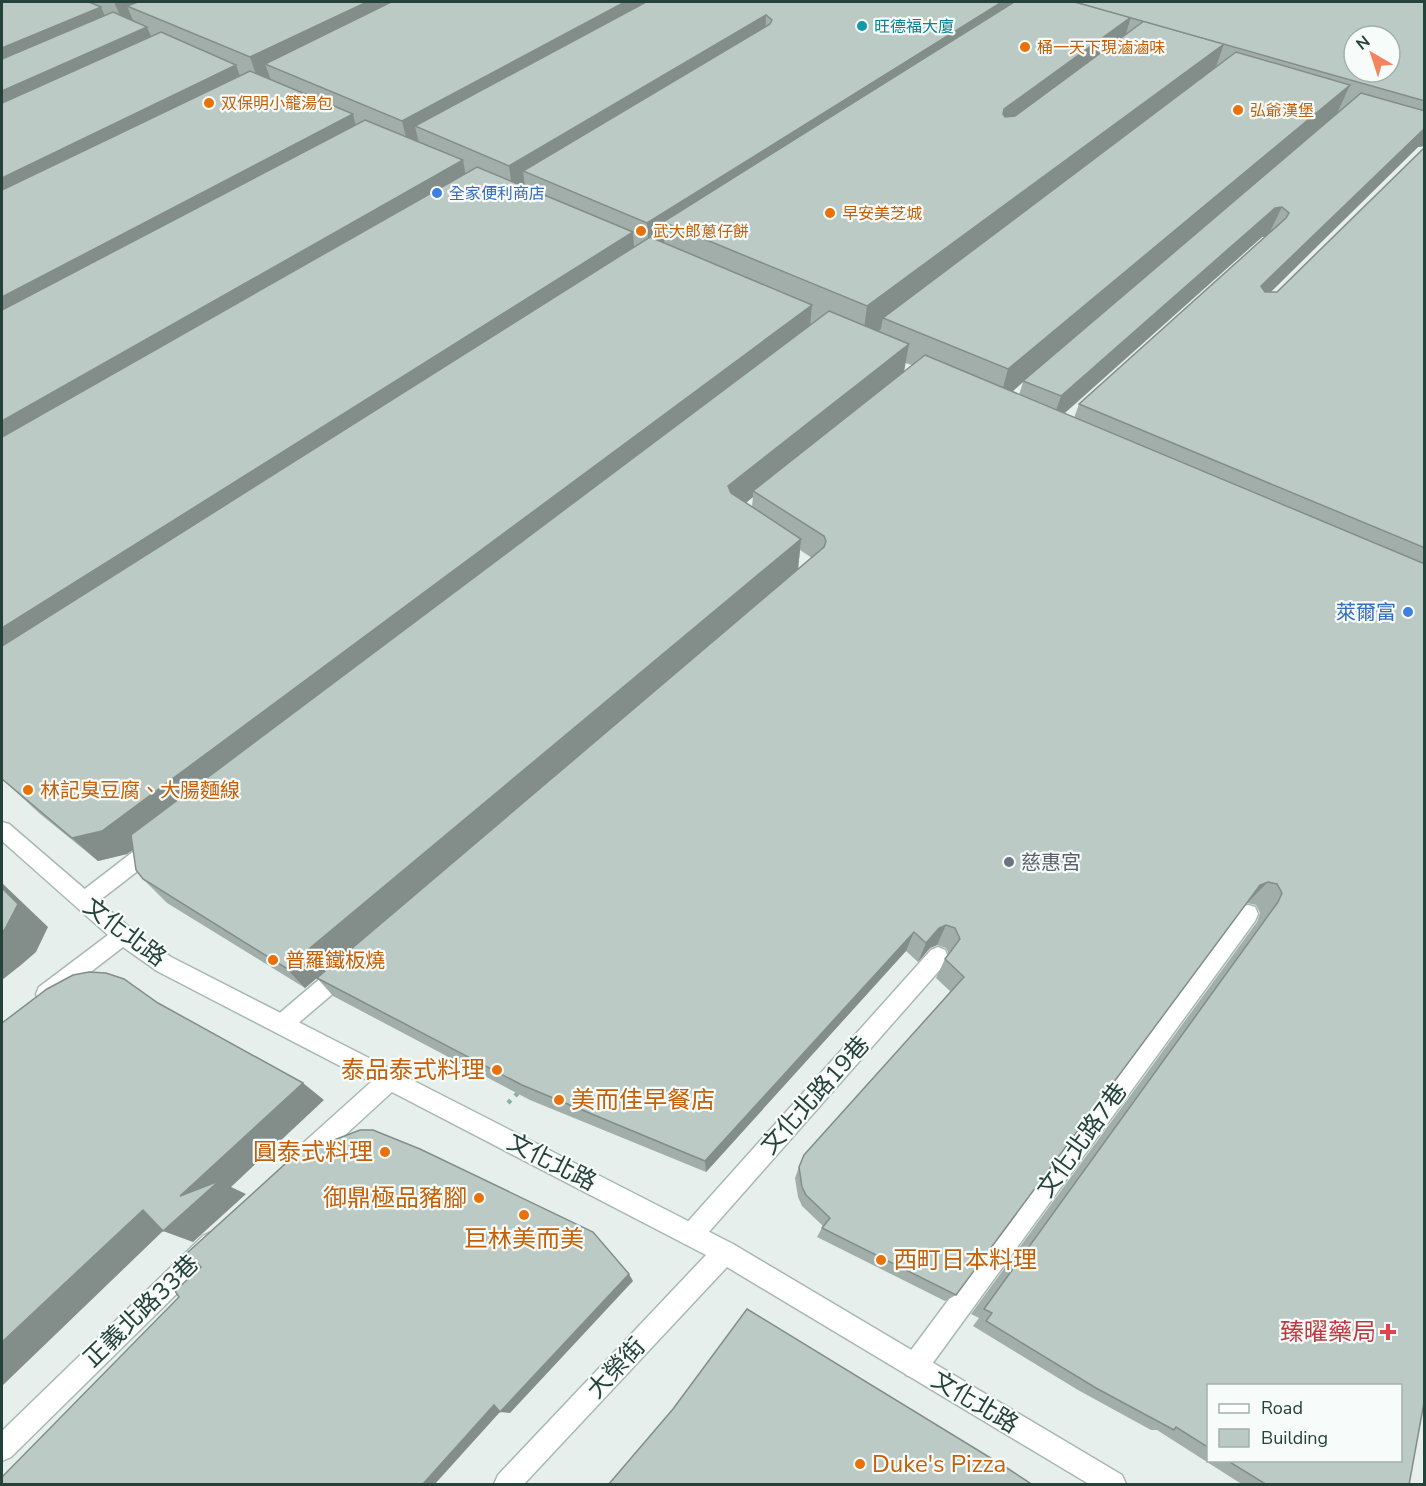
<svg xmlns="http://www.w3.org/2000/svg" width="1426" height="1486" font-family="'Nunito Sans','Noto Sans TC',sans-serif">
<rect width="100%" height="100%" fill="#e6efeb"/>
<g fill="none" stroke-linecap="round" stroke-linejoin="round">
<defs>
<g id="service">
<polygon points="154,838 161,841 164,847 161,853 91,907 84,910 77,907 74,901 77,895 147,841"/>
<polygon points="1248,905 1255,907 1258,914 1255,921 924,1375 915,1378 906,1375 903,1366 906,1357 1241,907"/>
<polygon points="938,947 945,950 948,957 945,964 700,1242 692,1246 684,1242 680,1234 684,1226 931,950"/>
<polygon points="342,963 349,966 352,973 349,980 289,1031 282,1034 275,1031 271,1024 275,1017 335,966"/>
</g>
<g id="minor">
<polygon points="2,822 9,824 130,928 171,957 733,1244 1122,1475 1126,1484 1089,1484 727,1267 524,1484 494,1484 498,1475 706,1255 392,1092 307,1170 299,1173 291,1170 288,1162 291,1154 371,1082 157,971 123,947 53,1001 46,1004 39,1001 36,994 39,987 108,935 2,841"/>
<polygon points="211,1232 219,1236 223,1244 219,1252 11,1457 2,1461 2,1431 203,1236"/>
</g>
</defs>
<!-- service casing -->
<use href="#service" stroke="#a8b8b2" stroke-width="3"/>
<!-- minor casing -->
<use href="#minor" stroke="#a8b8b2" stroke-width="3"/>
<!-- path -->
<polyline stroke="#86b3a5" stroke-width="4.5" stroke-dasharray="4 6" stroke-linecap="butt" points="508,1103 520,1091"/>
<!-- service -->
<use href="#service" fill="#fff" fill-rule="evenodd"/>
<!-- minor -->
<use href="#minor" fill="#fff" fill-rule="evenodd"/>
</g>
<!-- wall -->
<path fill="#a1aea9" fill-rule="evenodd" d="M 2,2 L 1425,2 L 1425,146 L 1418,147 L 1271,292 L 1277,292 L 1425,147 L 1425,1397 L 1409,1485 L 1243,1485 L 1157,1430 L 1151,1430 L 1078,1390 L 973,1326 L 979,1318 L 971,1314 L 1257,922 L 1260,913 L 1256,905 L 1247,903 L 956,1295 L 945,1301 L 817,1237 L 823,1226 L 802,1206 L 798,1197 L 795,1178 L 799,1167 L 951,992 L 936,978 L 945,959 L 949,954 L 946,948 L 937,945 L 930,948 L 918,962 L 906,951 L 706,1172 L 530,1100 L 333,996 L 317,978 L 305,988 L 167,903 L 143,879 L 133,850 L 127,854 L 98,861 L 39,813 L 2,779 ZM 1262,237 L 1265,237 L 1079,404 L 1074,418 L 1064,414 ZM 905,363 L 912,365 L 904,372 ZM 1023,382 L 1019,395 L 1012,392 ZM 753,497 L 752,507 L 746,503 ZM 800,550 L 812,558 L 798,569 ZM 1209,1386 L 1401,1461 L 1209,1461 Z"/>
<!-- shaded-wall -->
<g fill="#838d89">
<polygon points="114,2 189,2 127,6 135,25 126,29"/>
<polygon points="367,2 430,2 265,64 271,80 260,86 250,57"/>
<polygon points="625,2 676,2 415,126 419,144 409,150 402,121"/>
<polygon points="1002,2 1013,2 663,222 664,243 649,252 647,223"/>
<polygon points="101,7 113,34 2,83 2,48"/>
<polygon points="766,15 765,43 523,171 525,187 513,194 509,166"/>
<polygon points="1131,17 1120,54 996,146 1004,109"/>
<polygon points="147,27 159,55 2,127 2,91"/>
<polygon points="1224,44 1211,81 883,318 881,329 862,344 867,306"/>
<polygon points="236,65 246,93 2,215 2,178"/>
<polygon points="1350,85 1335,118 1023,381 1023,382 999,403 1008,369"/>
<polygon points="353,114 360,143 2,336 2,297"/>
<polygon points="1425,128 1425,146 1418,147 1247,315 1261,286"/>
<polygon points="463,160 468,189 2,462 2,421"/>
<polygon points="1282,207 1268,236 1262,237 1051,425 1061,396 1275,208"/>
<polygon points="633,232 635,261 2,669 2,628"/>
<polygon points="812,305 809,337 127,854 98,861 72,838"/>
<polygon points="909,344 903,377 753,491 753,497 727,518 728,486"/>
<polygon points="801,539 798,570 305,988 286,968"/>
<polygon points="1268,882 1247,903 1239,906 1260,885"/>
<polygon points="2,883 48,927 36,952 21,965 2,980"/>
<polygon points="946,925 937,945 930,948 918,962 926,943 939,928"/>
<polygon points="914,932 906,951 706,1172 705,1161"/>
<polygon points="303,1083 324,1100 231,1187 246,1194 193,1242 163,1231 2,1386 2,1342 143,1210 180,1196"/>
<polygon points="629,1274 633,1281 510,1413 500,1412 434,1485 422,1485 494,1405"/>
</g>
<!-- building -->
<g fill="#bbcac4" stroke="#838d89" stroke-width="1.5" fill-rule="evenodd">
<polygon points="5,2 89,2 101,7 2,48 2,3"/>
<polygon points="138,2 367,2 250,57 127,6"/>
<polygon points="391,2 625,2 402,121 265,64"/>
<polygon points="646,2 1002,2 647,223 523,171 770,24 772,20 766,15 509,166 415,126"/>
<polygon points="1014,2 1075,2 1131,17 1004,109 1003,114 1005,117 1015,116 1144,21 1224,44 867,306 663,222"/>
<path d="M 1075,2 L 1425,2 L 1425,101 ZM 1354,36 L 1390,36 L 1390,72 L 1354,72 Z"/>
<polygon points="113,12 147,27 2,91 2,59"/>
<polygon points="161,32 236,65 2,178 2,103"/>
<polygon points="1236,52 1350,85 1008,369 883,318"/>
<polygon points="250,71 353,114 2,297 2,190"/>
<polygon points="1361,93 1425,111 1425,128 1261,286 1265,292 1277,292 1425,147 1425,548 1079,404 1286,218 1289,213 1282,207 1275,208 1061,396 1023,381"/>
<polygon points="365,120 463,160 2,421 2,310"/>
<polygon points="477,167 633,232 2,628 2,437"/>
<polygon points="650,237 812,305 102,831 72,838 2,779 2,646"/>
<polygon points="829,311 909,344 728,486 731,493 801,539 286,968 143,879 136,870 131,835"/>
<polygon points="925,355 1425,564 1425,1397 1409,1485 1267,1485 1228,1461 1401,1461 1401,1386 1209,1386 1209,1448 1176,1427 1174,1430 1096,1388 986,1321 992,1313 984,1309 1278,902 1282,893 1277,884 1268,882 1260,885 956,1295 822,1228 830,1218 806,1195 802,1187 799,1167 804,1155 964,977 945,959 960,939 955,928 946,925 939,928 926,943 914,932 705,1161 522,1085 317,978 824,547 826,541 824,536 753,491"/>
<polygon points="2,888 18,904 5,929 2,932"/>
<polygon points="89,972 106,973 124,979 158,1003 303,1083 180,1196 219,1181 163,1231 143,1210 2,1342 2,1023 47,989 73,975"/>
<polygon points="360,1130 373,1130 420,1149 593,1232 629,1274 500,1412 494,1405 422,1485 2,1485 2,1477 179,1297 175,1291 201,1267 187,1253 295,1155"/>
<polygon points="747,1309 1007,1468 1033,1485 608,1485 673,1409"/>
</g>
<!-- markers -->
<circle fill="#0f9aa8" stroke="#f7fbf9" stroke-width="2" cx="862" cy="26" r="6"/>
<g fill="#e8710a" stroke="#f7fbf9" stroke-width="2">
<circle cx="1025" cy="47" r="6"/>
<circle cx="209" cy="103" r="6"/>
<circle cx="1238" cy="110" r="6"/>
<circle cx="830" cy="213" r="6"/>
<circle cx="641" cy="231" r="6"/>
<circle cx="28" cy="790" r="6"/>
<circle cx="273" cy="960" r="6"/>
<circle cx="497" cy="1070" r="6"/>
<circle cx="559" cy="1100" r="6"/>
<circle cx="385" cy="1152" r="6"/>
<circle cx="479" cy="1198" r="6"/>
<circle cx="524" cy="1215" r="6"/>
<circle cx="881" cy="1260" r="6"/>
<circle cx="860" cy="1464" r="6"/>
</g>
<g fill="#3f7fe0" stroke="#f7fbf9" stroke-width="2">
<circle cx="437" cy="193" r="6"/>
<circle cx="1408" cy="612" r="6"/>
</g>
<circle fill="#6b7280" stroke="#f7fbf9" stroke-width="2" cx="1009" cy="862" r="6"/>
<path fill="#e0444e" stroke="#f7fbf9" stroke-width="2" d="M1385 1323h6v6h6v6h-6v6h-6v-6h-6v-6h6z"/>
<g text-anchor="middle" stroke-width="4.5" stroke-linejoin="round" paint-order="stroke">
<!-- far-culture labels -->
<g font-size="16" fill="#0d838f" stroke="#f7fbf9" text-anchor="start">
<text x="874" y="32">旺德福大廈</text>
</g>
<!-- far-food labels -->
<g font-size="16" fill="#c56008" stroke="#f7fbf9" text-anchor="start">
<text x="1037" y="53">桶一天下現滷滷味</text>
<text x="221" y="109">双保明小籠湯包</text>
<text x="1250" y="116">弘爺漢堡</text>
<text x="842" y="219">早安美芝城</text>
<text x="653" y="237">武大郎蔥仔餅</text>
</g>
<!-- far-shop labels -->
<g font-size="16" fill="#366cbe" stroke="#f7fbf9" text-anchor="start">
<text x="449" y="199">全家便利商店</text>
</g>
<!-- shop labels -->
<g font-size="20" fill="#366cbe" stroke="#f7fbf9" text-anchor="end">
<text x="1396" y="619">萊爾富</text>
</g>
<!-- food labels -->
<g font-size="20" fill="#c56008" stroke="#f7fbf9" text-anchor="start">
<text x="40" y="797">林記臭豆腐、大腸麵線</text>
<text x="285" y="967">普羅鐵板燒</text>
</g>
<!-- worship labels -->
<g font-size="20" fill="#5b616d" stroke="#f7fbf9" text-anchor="start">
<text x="1021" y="869">慈惠宮</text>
</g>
<!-- near-street labels -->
<g font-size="24" fill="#24423a" stroke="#f7fbf9">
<text transform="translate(125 932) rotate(37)" y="8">文化北路</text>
<text transform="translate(815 1095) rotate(-48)" y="8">文化北路19巷</text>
<text transform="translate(1082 1140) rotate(-54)" y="8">文化北路7巷</text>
<text transform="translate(552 1162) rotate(27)" y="8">文化北路</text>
<text transform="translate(141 1311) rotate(-44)" y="8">正義北路33巷</text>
<text transform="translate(616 1368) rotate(-47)" y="8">大榮街</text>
<text transform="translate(975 1402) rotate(31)" y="8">文化北路</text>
</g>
<!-- near-food labels -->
<g font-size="24" fill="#c56008" stroke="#f7fbf9" text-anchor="end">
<text x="485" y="1078">泰品泰式料理</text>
<text x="571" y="1108" text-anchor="start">美而佳早餐店</text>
<text x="373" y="1160">圓泰式料理</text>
<text x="467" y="1206">御鼎極品豬腳</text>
<text x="524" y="1247" text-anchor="middle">巨林美而美</text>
<text x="893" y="1268" text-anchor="start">西町日本料理</text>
<text x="872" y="1472" text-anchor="start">Duke's Pizza</text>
</g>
<!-- near-health labels -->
<g font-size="24" fill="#be3a42" stroke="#f7fbf9" text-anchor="end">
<text x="1376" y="1340">臻曜藥局</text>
</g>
</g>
<!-- border -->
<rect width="1426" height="1486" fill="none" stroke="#24423a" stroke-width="6"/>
<!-- legend -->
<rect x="1207" y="1384" width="195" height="78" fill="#f7fbf9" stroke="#a3b1ad" stroke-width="1.5"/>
<rect x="1219" y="1404" width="30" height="9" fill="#ffffff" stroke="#a3b1ad" stroke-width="1.5"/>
<text x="1261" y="1414" font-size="18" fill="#24423a">Road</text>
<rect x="1219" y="1429" width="30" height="18" fill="#bbcac4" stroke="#a3b1ad" stroke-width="1.5"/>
<text x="1261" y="1444" font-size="18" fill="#24423a">Building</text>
<!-- north arrow -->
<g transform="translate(1372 54) rotate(321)"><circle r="28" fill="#f7fbf9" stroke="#a3b1ad" stroke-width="1.5"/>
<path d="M0-4.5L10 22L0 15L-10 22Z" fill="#f4845f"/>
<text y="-9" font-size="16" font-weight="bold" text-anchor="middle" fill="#24423a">N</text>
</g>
</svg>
